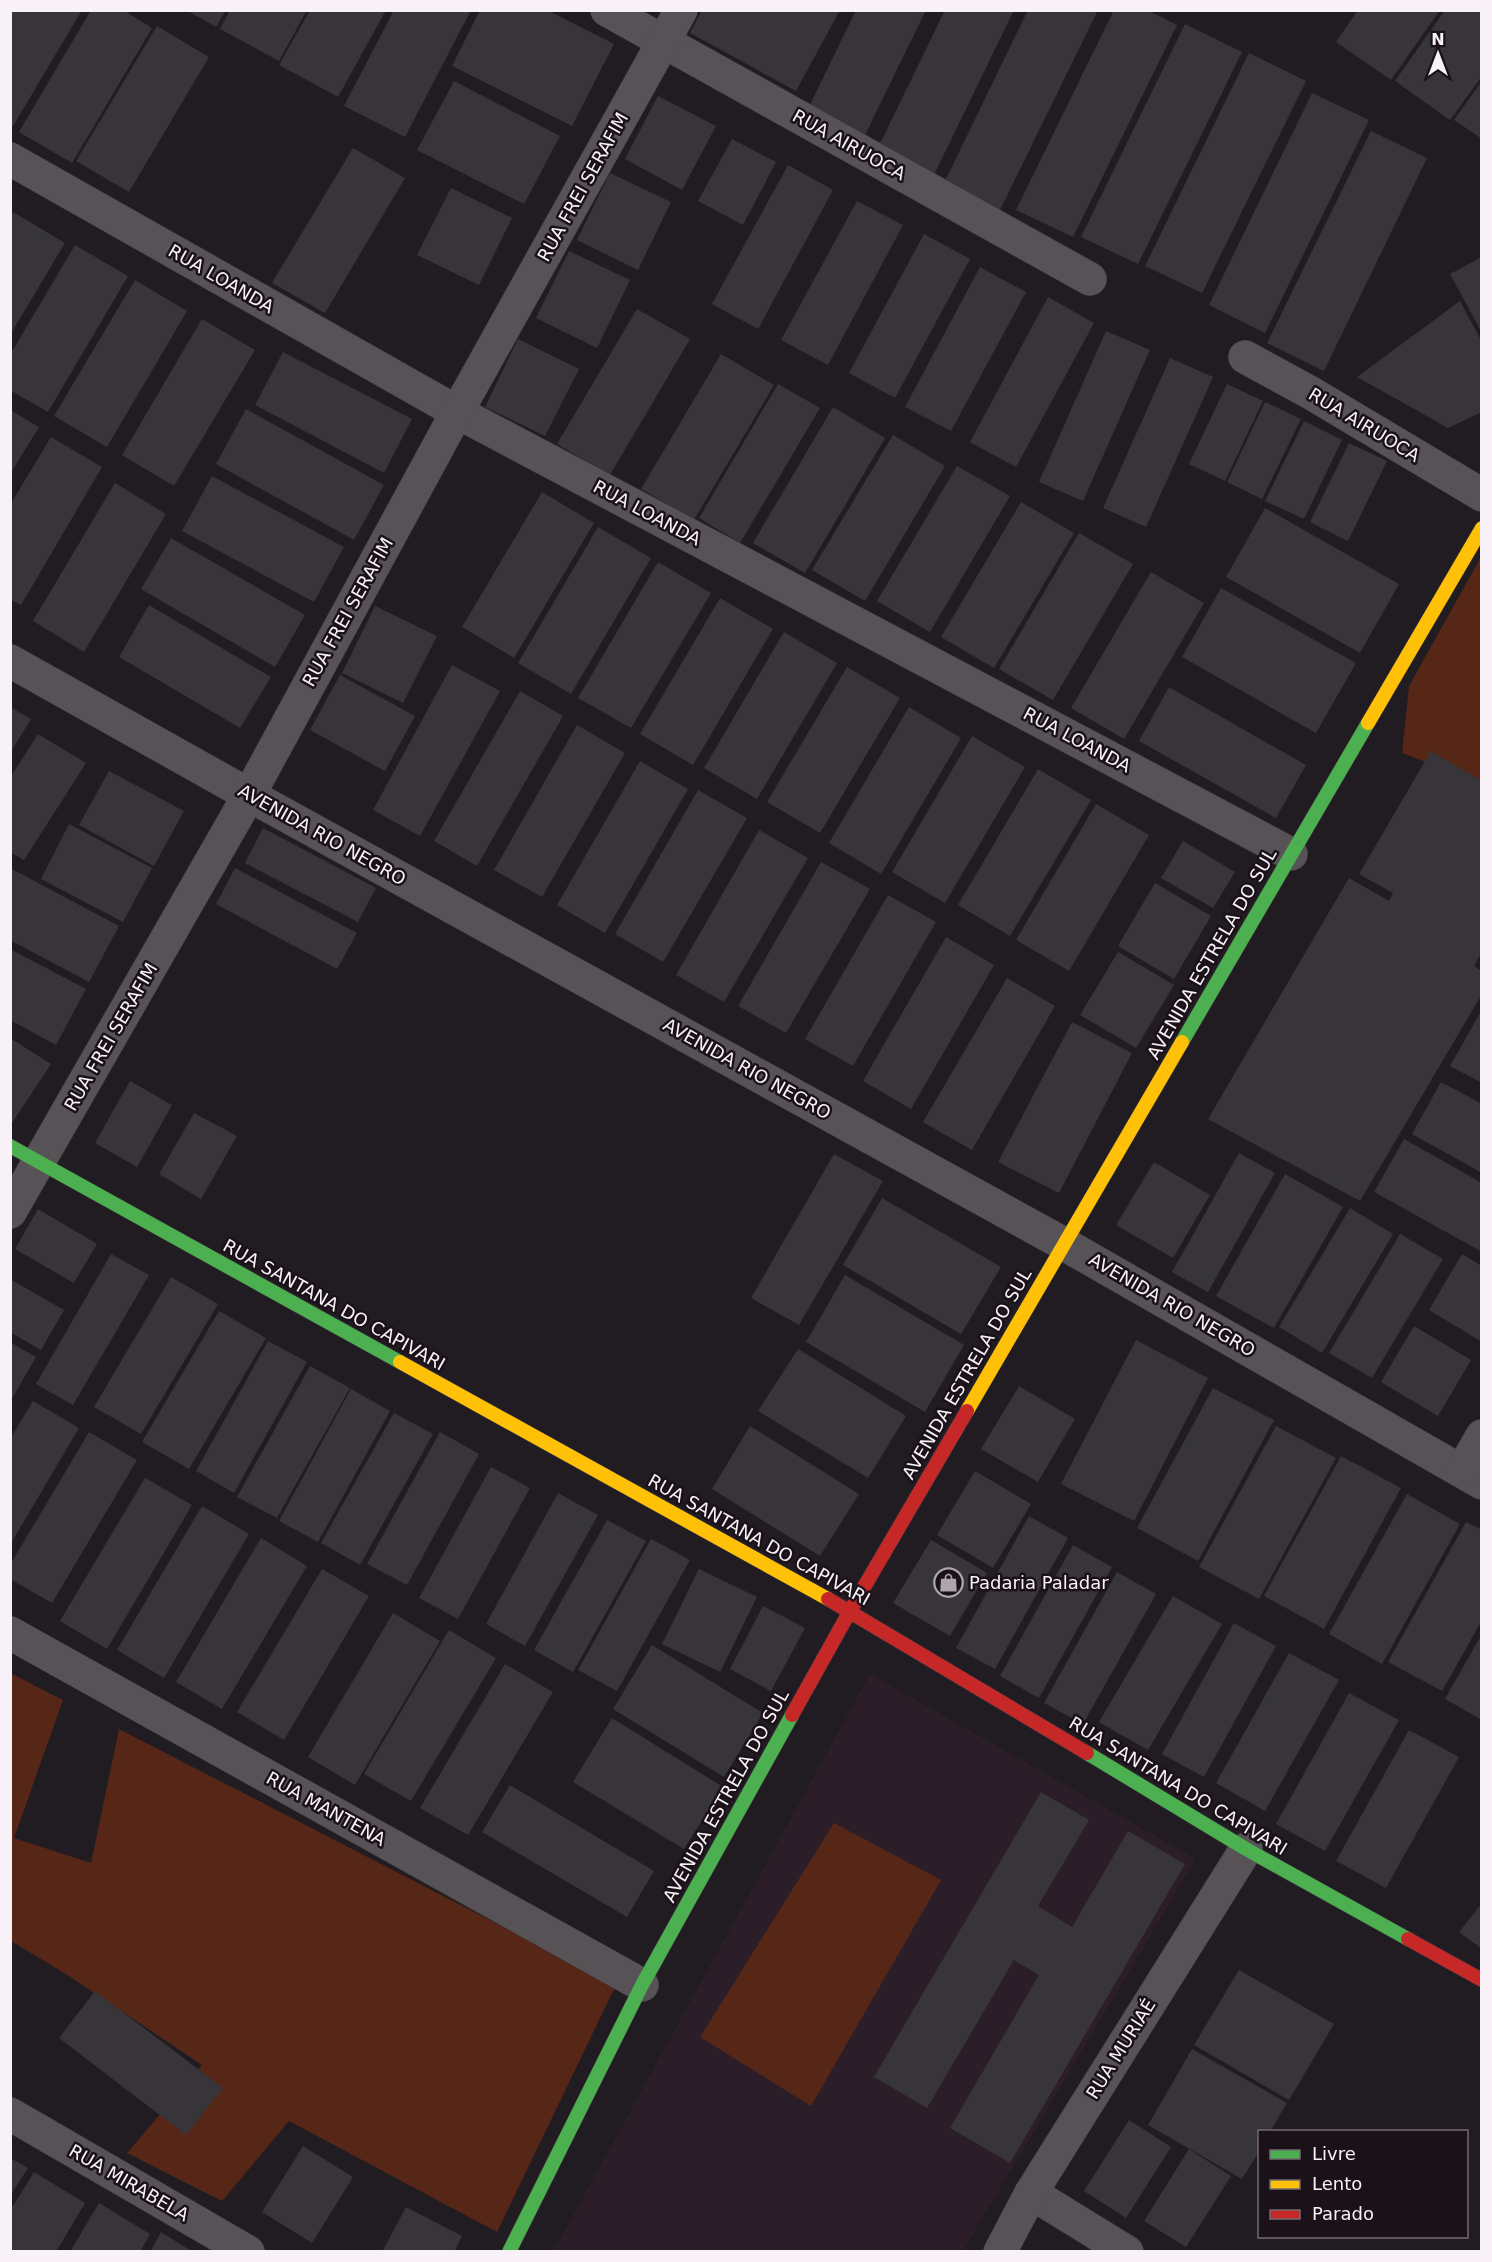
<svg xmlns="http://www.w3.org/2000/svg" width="1492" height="2262" font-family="'DejaVu Sans',sans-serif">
<rect width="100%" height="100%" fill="#211c21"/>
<!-- built -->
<polygon fill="#2b1e29" points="870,1674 1196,1859 963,2251 553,2252"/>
<!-- green -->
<g fill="#562616">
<polygon points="1481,557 1481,783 1402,753 1409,686"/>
<polygon points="10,1673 63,1700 14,1838 91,1863 119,1729 616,1985 497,2232 289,2121 222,2201 127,2153 202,2065 69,1976 11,1941"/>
<polygon points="834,1823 941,1880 811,2106 700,2037"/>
</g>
<!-- building -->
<g fill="#373539">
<polygon points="10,10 82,10 13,126 10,125"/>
<polygon points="91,10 123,10 152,28 72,163 19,132"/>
<polygon points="186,10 226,10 216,27"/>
<polygon points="230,10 307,10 279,61 220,29"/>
<polygon points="310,10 386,10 338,97 279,65"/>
<polygon points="394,10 471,10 405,137 344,106"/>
<polygon points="480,10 547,10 614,44 572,126 452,66"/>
<polygon points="702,10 840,10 796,91 690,33"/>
<polygon points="856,10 926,10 863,139 807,111"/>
<polygon points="945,10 1014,10 932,179 876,152"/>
<polygon points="1028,10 1098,10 1000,210 944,183"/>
<polygon points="1114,10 1147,10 1177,25 1073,237 1016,210"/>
<polygon points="1358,10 1440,10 1391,80 1336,42"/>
<polygon points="1445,10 1482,10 1482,76 1450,120 1395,81"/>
<polygon points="1185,24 1242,52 1138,264 1081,237"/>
<polygon points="157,26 209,57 129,192 76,161"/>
<polygon points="1249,53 1306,81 1202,293 1145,266"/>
<polygon points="454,81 560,136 524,204 417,150"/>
<polygon points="1482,81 1482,139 1454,120"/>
<polygon points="1312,93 1369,120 1265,333 1209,305"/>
<polygon points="658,96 716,126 682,190 625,159"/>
<polygon points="1371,131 1427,158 1324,371 1267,343"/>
<polygon points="732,139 776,162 743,225 698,201"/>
<polygon points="353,148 405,178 325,313 272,283"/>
<polygon points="788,165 833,190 758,329 712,304"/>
<polygon points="610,173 671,202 638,270 577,240"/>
<polygon points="451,188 512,218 479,285 417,255"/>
<polygon points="857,201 903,225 828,365 781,340"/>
<polygon points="13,212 65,243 10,335 10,215"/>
<polygon points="924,234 970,259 895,398 849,373"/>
<polygon points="75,245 128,276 48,412 10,390 10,355"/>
<polygon points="569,251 630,280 597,348 536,318"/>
<polygon points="1482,257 1482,333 1450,274"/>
<polygon points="980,267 1026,292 951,431 905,407"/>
<polygon points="135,280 187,311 107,447 54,416"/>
<polygon points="1048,297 1094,323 1016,467 970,442"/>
<polygon points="1460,301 1482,342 1482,412 1448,428 1357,377"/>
<polygon points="637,309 690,339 610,475 557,444"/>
<polygon points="202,319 255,350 174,486 122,455"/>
<polygon points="1106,331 1150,350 1083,501 1039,482"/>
<polygon points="518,339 579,369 545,436 485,407"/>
<polygon points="283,352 412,419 384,473 255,405"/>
<polygon points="721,354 774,385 694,520 641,489"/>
<polygon points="1170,358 1213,377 1146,527 1103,508"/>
<polygon points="778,384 820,408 740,543 699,518"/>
<polygon points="1227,384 1263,401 1225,481 1189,464"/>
<polygon points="1265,402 1301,419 1262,499 1227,482"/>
<polygon points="833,407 885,438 805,573 753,543"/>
<polygon points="246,409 384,485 354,540 216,464"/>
<polygon points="10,410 39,427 10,474"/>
<polygon points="1304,421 1342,440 1304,519 1265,501"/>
<polygon points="893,435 945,466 865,601 812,570"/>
<polygon points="51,437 102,467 21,605 10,599 10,505"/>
<polygon points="1349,443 1387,461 1348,541 1310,522"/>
<polygon points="957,466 1010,496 930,632 877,601"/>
<polygon points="212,476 344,547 314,602 182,531"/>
<polygon points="115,483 166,514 84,652 33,621"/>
<polygon points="542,492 594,523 514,658 462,627"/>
<polygon points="1021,502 1074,533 994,668 941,637"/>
<polygon points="1265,508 1399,584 1360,653 1226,577"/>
<polygon points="598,527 651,558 571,694 518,663"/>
<polygon points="1079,533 1133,564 1053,700 999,669"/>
<polygon points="171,538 305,615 275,667 141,589"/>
<polygon points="658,562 711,593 631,728 578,698"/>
<polygon points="1151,572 1204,603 1124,739 1071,708"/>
<polygon points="1221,588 1356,663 1316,733 1182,657"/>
<polygon points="720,598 773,629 693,765 640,734"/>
<polygon points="149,605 271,677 240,728 119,657"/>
<polygon points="375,606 437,636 403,703 342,673"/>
<polygon points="784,632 837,663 757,799 704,768"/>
<polygon points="452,665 500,691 420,836 373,810"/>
<polygon points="847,667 900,698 820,833 767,802"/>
<polygon points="340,675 415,716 385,771 310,730"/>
<polygon points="1169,687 1306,765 1276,818 1139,741"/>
<polygon points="520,691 563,716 477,866 434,841"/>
<polygon points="10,707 31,719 10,753"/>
<polygon points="909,707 961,738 881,874 829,843"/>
<polygon points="577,725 625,753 542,897 494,870"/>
<polygon points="38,734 86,763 24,860 10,852 10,778"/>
<polygon points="972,736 1025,767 945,903 892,872"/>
<polygon points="1431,751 1482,781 1482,952 1474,966 1482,971 1482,994 1360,1201 1208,1119 1349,878 1389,901 1393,893 1359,874"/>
<polygon points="640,761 688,789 605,933 557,905"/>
<polygon points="1038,769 1091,800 1010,936 958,905"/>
<polygon points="109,771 184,811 154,866 79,825"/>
<polygon points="698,790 747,818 663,962 615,934"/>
<polygon points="1096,804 1149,835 1069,971 1016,940"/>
<polygon points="69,824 152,868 123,922 41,879"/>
<polygon points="263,828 376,888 358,922 245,863"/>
<polygon points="759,830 808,858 724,1002 676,975"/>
<polygon points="1183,841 1235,872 1213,908 1161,878"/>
<polygon points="821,862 870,889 786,1033 738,1006"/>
<polygon points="10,868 119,926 89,982 10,940"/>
<polygon points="235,868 357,933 337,969 216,904"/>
<polygon points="1155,883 1211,916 1174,979 1118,946"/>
<polygon points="888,895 936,922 853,1066 805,1039"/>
<polygon points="946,937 994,965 911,1109 863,1081"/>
<polygon points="10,949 86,989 56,1045 10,1020"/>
<polygon points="1118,952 1174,985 1136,1048 1080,1015"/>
<polygon points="1007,978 1055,1006 972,1150 923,1122"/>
<polygon points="1480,1013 1482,1014 1482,1083 1450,1066"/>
<polygon points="1072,1022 1132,1053 1059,1193 998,1162"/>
<polygon points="10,1038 51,1064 10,1126"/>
<polygon points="130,1081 172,1105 137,1167 95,1143"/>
<polygon points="1441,1082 1482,1104 1482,1173 1412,1134"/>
<polygon points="194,1113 237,1136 201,1199 159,1174"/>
<polygon points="1404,1139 1482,1183 1482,1252 1374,1192"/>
<polygon points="1239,1153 1275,1173 1208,1292 1172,1272"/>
<polygon points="834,1154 883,1181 799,1325 751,1298"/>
<polygon points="1154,1162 1210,1195 1173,1258 1116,1225"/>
<polygon points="1285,1174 1343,1207 1274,1328 1216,1296"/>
<polygon points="882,1198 1001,1267 961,1334 843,1265"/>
<polygon points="1350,1208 1393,1234 1322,1353 1279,1327"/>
<polygon points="38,1209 97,1244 74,1283 15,1249"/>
<polygon points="1400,1234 1443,1259 1372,1378 1329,1353"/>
<polygon points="111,1254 149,1275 73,1405 36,1384"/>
<polygon points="1462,1254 1482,1266 1482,1342 1429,1310"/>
<polygon points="845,1275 964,1345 925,1412 806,1342"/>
<polygon points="171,1277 218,1304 141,1434 94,1407"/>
<polygon points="10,1279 64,1310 41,1350 10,1332"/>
<polygon points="219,1311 266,1338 189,1469 142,1442"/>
<polygon points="1414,1326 1471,1360 1438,1416 1381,1382"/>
<polygon points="1136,1340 1208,1378 1134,1521 1061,1484"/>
<polygon points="268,1341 307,1362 234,1493 196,1471"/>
<polygon points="10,1342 36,1357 13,1397 10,1395"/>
<polygon points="798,1349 906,1416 868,1478 758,1411"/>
<polygon points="310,1366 350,1388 277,1518 237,1497"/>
<polygon points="1019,1386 1075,1419 1038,1482 981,1449"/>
<polygon points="1213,1388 1274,1420 1198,1561 1137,1528"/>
<polygon points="351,1389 390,1411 318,1542 279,1521"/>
<polygon points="33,1401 79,1428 10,1545 10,1439"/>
<polygon points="394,1413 433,1434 360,1565 321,1543"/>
<polygon points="750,1426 859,1494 820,1556 712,1489"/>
<polygon points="1276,1426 1336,1458 1259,1599 1199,1567"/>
<polygon points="89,1432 137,1460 52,1603 10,1579 10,1565"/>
<polygon points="440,1432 479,1454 407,1585 367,1564"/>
<polygon points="1341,1456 1401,1488 1324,1629 1264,1596"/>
<polygon points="491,1467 530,1488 458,1619 419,1598"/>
<polygon points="975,1471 1031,1504 993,1568 937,1535"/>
<polygon points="145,1478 192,1505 107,1649 60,1621"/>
<polygon points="558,1493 598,1515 525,1646 486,1624"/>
<polygon points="1407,1494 1460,1524 1382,1664 1329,1634"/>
<polygon points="202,1506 249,1534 164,1678 117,1650"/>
<polygon points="1029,1516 1068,1538 995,1669 956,1648"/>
<polygon points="607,1520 646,1541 573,1672 534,1650"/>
<polygon points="1466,1522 1482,1530 1482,1620 1442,1691 1388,1662"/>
<polygon points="261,1538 307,1566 222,1709 176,1682"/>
<polygon points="651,1539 690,1560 617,1691 578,1670"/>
<polygon points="931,1540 987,1573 950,1636 893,1603"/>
<polygon points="1073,1545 1112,1567 1039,1698 1000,1676"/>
<polygon points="322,1569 369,1596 284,1740 237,1712"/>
<polygon points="699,1569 757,1597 720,1672 662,1644"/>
<polygon points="1117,1572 1156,1594 1083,1724 1044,1703"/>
<polygon points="1173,1596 1222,1624 1148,1750 1099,1722"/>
<polygon points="763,1606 805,1628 771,1691 730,1669"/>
<polygon points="393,1613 440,1641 355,1785 308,1757"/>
<polygon points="1234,1623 1276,1646 1204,1777 1162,1754"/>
<polygon points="449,1630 496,1658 411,1801 364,1774"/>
<polygon points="1482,1634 1482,1720 1445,1699"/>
<polygon points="652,1645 763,1713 724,1777 613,1709"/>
<polygon points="1289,1653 1339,1680 1265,1811 1216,1783"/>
<polygon points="505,1664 553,1692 468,1835 420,1808"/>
<polygon points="1349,1693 1399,1720 1325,1851 1276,1824"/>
<polygon points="612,1718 723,1787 684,1849 573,1782"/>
<polygon points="1409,1730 1459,1757 1386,1888 1336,1861"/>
<polygon points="510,1785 654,1871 627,1917 482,1832"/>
<polygon points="1041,1792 1089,1820 1038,1906 1072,1927 1128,1831 1185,1864 1010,2163 950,2128 1039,1975 1014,1960 927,2108 874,2077"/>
<polygon points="1482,1903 1482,1949 1459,1932"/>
<polygon points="1239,1970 1334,2024 1289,2100 1194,2045"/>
<polygon points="95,1991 223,2088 186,2135 59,2038"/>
<polygon points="1192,2049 1287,2103 1270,2132 1260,2132 1260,2150 1242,2179 1148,2125"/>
<polygon points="1129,2120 1171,2147 1126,2218 1084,2191"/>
<polygon points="303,2146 353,2177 312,2243 262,2212"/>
<polygon points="1189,2149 1231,2176 1186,2247 1144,2221"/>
<polygon points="10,2158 28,2168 10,2196"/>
<polygon points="34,2172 85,2203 56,2252 10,2252 10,2211"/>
<polygon points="99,2203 150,2234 140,2252 70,2252"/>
<polygon points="406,2207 462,2236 454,2252 382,2252"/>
<polygon points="161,2232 193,2252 150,2252"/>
</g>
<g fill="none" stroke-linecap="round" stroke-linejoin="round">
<defs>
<g id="street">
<polyline points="607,10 1090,279"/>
<polyline points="10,159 457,412 1291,854"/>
<polyline points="1245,357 1311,393 1482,495"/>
<polyline points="10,661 249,795 1064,1244 1482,1483"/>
<polyline points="10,1212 249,795 457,412 681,10"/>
<polyline points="1462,1471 1482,1436"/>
<polyline points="10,1633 642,1985"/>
<polyline points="10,2114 248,2252"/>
<polyline points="1031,2193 1127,2252"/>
<polyline points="1000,2252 1031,2193 1246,1849"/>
</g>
<g id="fast">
<polyline points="1182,1042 1368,723"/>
<polyline points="10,1146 400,1362"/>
<polyline points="1087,1753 1246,1849 1408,1939"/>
<polyline points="509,2252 642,1985 792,1715"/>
</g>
<g id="slow">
<polyline points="1368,723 1482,528"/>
<polyline points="400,1362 828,1599"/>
<polyline points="967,1411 1182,1042"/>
</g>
<g id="jam">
<polyline points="828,1599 1087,1753"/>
<polyline points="792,1715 850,1611 967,1411"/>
<polyline points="1408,1939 1482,1980"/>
</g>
</defs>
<!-- street casing -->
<use href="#street" stroke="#3d383d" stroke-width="34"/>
<!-- fast casing -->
<use href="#fast" stroke="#3d383d" stroke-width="15"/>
<!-- slow casing -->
<use href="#slow" stroke="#3d383d" stroke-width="15"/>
<!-- jam casing -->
<use href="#jam" stroke="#3d383d" stroke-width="15"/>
<!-- street -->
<use href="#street" stroke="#565256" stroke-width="33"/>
<!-- fast -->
<use href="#fast" stroke="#4caf50" stroke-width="14"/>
<!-- slow -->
<use href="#slow" stroke="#ffc107" stroke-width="14"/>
<!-- jam -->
<use href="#jam" stroke="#c62828" stroke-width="14"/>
</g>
<!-- icons -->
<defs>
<symbol id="shop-ring" viewBox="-11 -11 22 22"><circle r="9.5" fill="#1a1119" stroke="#ada6ac" stroke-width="1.5"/><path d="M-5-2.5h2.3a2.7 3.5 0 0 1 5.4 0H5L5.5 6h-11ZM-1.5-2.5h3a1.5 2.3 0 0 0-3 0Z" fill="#ada6ac"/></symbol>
</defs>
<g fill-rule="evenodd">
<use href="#shop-ring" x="932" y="1566" width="33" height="33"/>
</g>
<g text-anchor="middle" stroke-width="5" stroke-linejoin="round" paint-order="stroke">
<!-- street labels -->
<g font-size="18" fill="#f8f1f7" stroke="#1a1119">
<text transform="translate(849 145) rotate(29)" y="6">RUA AIRUOCA</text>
<text transform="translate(583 187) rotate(-61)" y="6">RUA FREI SERAFIM</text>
<text transform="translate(221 279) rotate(30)" y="6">RUA LOANDA</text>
<text transform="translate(1364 425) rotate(31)" y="6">RUA AIRUOCA</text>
<text transform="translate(647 513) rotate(28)" y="6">RUA LOANDA</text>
<text transform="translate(348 612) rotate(-61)" y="6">RUA FREI SERAFIM</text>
<text transform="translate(1077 740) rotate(28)" y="6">RUA LOANDA</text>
<text transform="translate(322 835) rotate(29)" y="6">AVENIDA RIO NEGRO</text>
<text transform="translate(1212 954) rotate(-60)" y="6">AVENIDA ESTRELA DO SUL</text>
<text transform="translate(111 1037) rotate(-60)" y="6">RUA FREI SERAFIM</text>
<text transform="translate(747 1069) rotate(29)" y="6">AVENIDA RIO NEGRO</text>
<text transform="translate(334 1305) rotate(29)" y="6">RUA SANTANA DO CAPIVARI</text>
<text transform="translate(1172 1305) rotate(30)" y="6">AVENIDA RIO NEGRO</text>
<text transform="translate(967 1374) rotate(-60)" y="6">AVENIDA ESTRELA DO SUL</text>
<text transform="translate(759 1540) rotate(29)" y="6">RUA SANTANA DO CAPIVARI</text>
<text transform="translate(1178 1786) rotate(31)" y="6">RUA SANTANA DO CAPIVARI</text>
<text transform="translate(726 1796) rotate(-61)" y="6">AVENIDA ESTRELA DO SUL</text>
<text transform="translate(326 1809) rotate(29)" y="6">RUA MANTENA</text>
<text transform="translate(1121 2049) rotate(-58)" y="6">RUA MURIAÉ</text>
<text transform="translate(129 2183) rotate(30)" y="6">RUA MIRABELA</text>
</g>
<!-- poi labels -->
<g font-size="18" fill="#f8f1f7" stroke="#1a1119" text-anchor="start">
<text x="969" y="1589">Padaria Paladar</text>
</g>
</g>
<!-- border -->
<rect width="1492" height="2262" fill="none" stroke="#f8f1f7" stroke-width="24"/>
<!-- legend -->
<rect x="1258" y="2130" width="210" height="108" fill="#1a1119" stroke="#736b72" stroke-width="1.5"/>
<rect x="1270" y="2150" width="30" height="9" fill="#4caf50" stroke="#736b72" stroke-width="1.5"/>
<text x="1312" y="2160" font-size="18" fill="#f8f1f7">Livre</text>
<rect x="1270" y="2180" width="30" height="9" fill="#ffc107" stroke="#736b72" stroke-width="1.5"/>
<text x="1312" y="2190" font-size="18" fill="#f8f1f7">Lento</text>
<rect x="1270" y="2210" width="30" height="9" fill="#c62828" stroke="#736b72" stroke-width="1.5"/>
<text x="1312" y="2220" font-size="18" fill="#f8f1f7">Parado</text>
<!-- north arrow -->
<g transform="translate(1438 54)" stroke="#1a1119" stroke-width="4.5" paint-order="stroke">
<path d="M0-4.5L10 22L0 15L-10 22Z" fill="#f8f1f7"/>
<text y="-9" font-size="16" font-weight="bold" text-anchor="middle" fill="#f8f1f7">N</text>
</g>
</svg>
